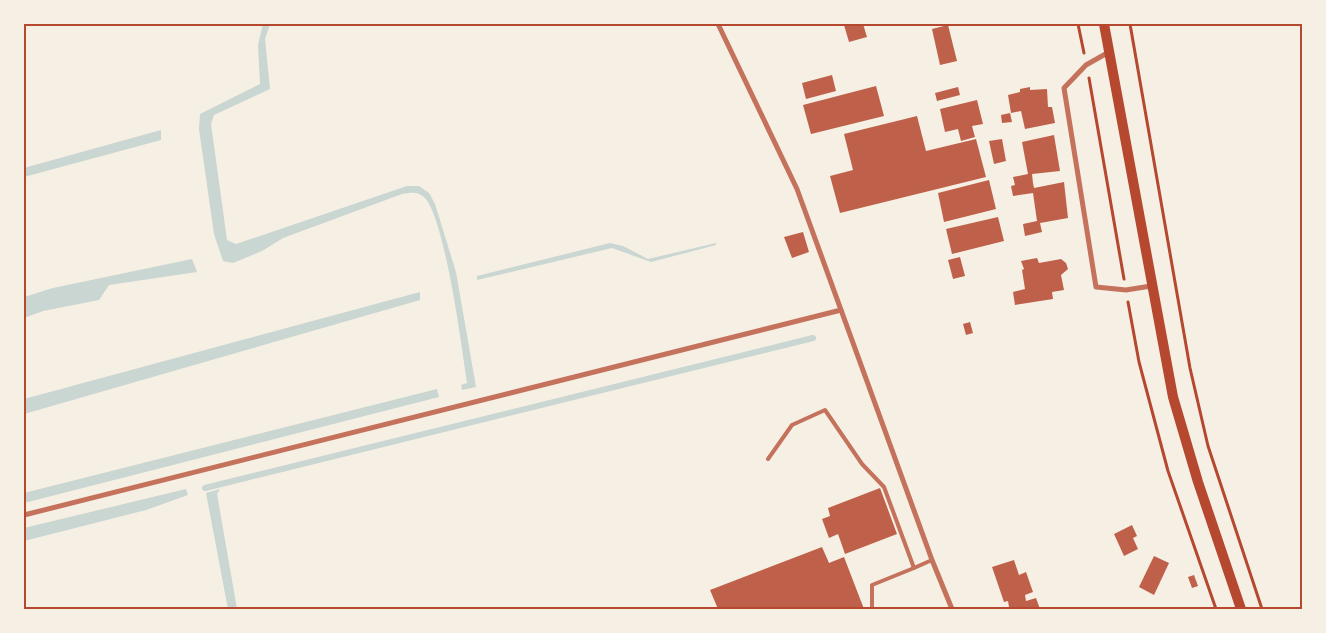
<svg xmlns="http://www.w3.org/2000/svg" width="1326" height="633" font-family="Manrope,sans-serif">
<rect width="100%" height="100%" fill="#f6efe4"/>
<!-- water -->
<g fill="#c9d6d2">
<path d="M 263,24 L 270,24 L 265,39 L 270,89 L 214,115 L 211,124 L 227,240 L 236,244 L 407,186 L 419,186 L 429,193 L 435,204 L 456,272 L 476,387 L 462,390 L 461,385 L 467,383 C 462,349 445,217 424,197 C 417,191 410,193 402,194 L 283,238 L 262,251 L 233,263 L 223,261 L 214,234 L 199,129 L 200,114 L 260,84 L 258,45 Z"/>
<polygon points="161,130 161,140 24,177 24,168"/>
<polygon points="610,243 623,246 648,259 716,243 716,245 651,262 612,248 477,280 477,276"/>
<polygon points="192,259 197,272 109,285 99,300 43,311 24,318 24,297 53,288"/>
<polygon points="420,292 420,300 24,414 24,399"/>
<polygon points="437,389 439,397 24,503 24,493"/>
<polygon points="186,489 188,495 146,510 24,541 24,528"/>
<polygon points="220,489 217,494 237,609 228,609 206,493"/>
</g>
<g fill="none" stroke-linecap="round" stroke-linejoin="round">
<!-- stream -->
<polyline stroke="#c9d6d2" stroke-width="6" points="205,488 813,338"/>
</g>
<!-- building -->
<g fill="#bf614a">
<polygon points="849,24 863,24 867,37 849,42 844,25"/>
<polygon points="948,25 957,61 940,65 932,29"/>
<polygon points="832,75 836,91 806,99 802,83"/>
<polygon points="876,86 884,116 811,134 803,105"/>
<polygon points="958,87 960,95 937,101 935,93"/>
<polygon points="1030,87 1030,90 1047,89 1048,107 1052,107 1055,123 1025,129 1021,111 1011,113 1008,95 1020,92 1020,89"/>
<polygon points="977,100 983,124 972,126 975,137 961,141 958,129 945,132 940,109"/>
<polygon points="1010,113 1012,122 1002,123 1001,115"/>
<polygon points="917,116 926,151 976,139 986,177 840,213 830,176 853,170 844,134"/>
<polygon points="1054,135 1060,171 1032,174 1033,183 1034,188 1064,182 1068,218 1040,223 1042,232 1025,236 1023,224 1037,221 1033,193 1013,196 1011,186 1015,185 1013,177 1028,174 1022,142"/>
<polygon points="1002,139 1006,161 994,164 989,141"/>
<polygon points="989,180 996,209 944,222 938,193"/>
<polygon points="998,217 1004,241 952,254 946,229"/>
<polygon points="803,232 809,252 792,258 784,237"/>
<polygon points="960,257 965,276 953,279 948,260"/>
<polygon points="1037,258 1039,263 1061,259 1066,263 1068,269 1061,275 1064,290 1052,292 1053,299 1015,305 1013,292 1025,289 1022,270 1024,269 1021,261"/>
<polygon points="970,322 973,333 966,335 963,324"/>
<polygon points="880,488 897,534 845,554 838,534 829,538 822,519 830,516 828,508"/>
<polygon points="1132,525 1137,536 1133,538 1138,549 1124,556 1114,534"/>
<polygon points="822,547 829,563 844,557 864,609 718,609 710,590"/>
<polygon points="1154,556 1169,563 1154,595 1139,587"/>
<polygon points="1014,560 1019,575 1026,572 1033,592 1025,595 1026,601 1036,598 1040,609 1007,609 1009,607 1008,601 1004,602 992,567"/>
<polygon points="1194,575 1198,586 1192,588 1188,577"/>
</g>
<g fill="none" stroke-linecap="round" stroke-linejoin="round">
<!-- path -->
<g stroke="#b5482f" stroke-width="3">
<polyline points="1078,24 1084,53"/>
<polyline points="1130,24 1190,368 1208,446 1262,609"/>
<polyline points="1089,78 1124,279"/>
<polyline points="1128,302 1139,362 1168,471 1216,609"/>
</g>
<!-- service -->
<g stroke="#c5725c" stroke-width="4">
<polyline points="768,459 792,425 825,410 862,464 884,487 914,568 932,560"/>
<polyline points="872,609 872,585 914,568"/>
</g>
<!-- minor -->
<g stroke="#c5725c" stroke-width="5">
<polyline points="718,24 797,189 932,560 952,609"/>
<polyline points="1109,52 1086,65 1064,88 1096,287 1126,290 1151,286"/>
<polyline points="24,515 841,310"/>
</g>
<!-- secondary -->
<polyline stroke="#b5482f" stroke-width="10" points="1104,24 1173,397 1198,482 1241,609"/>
</g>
<!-- border -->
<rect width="1326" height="633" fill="none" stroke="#f6efe4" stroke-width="50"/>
<rect x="25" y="25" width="1276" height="583" fill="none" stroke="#b5482f" stroke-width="2"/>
</svg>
